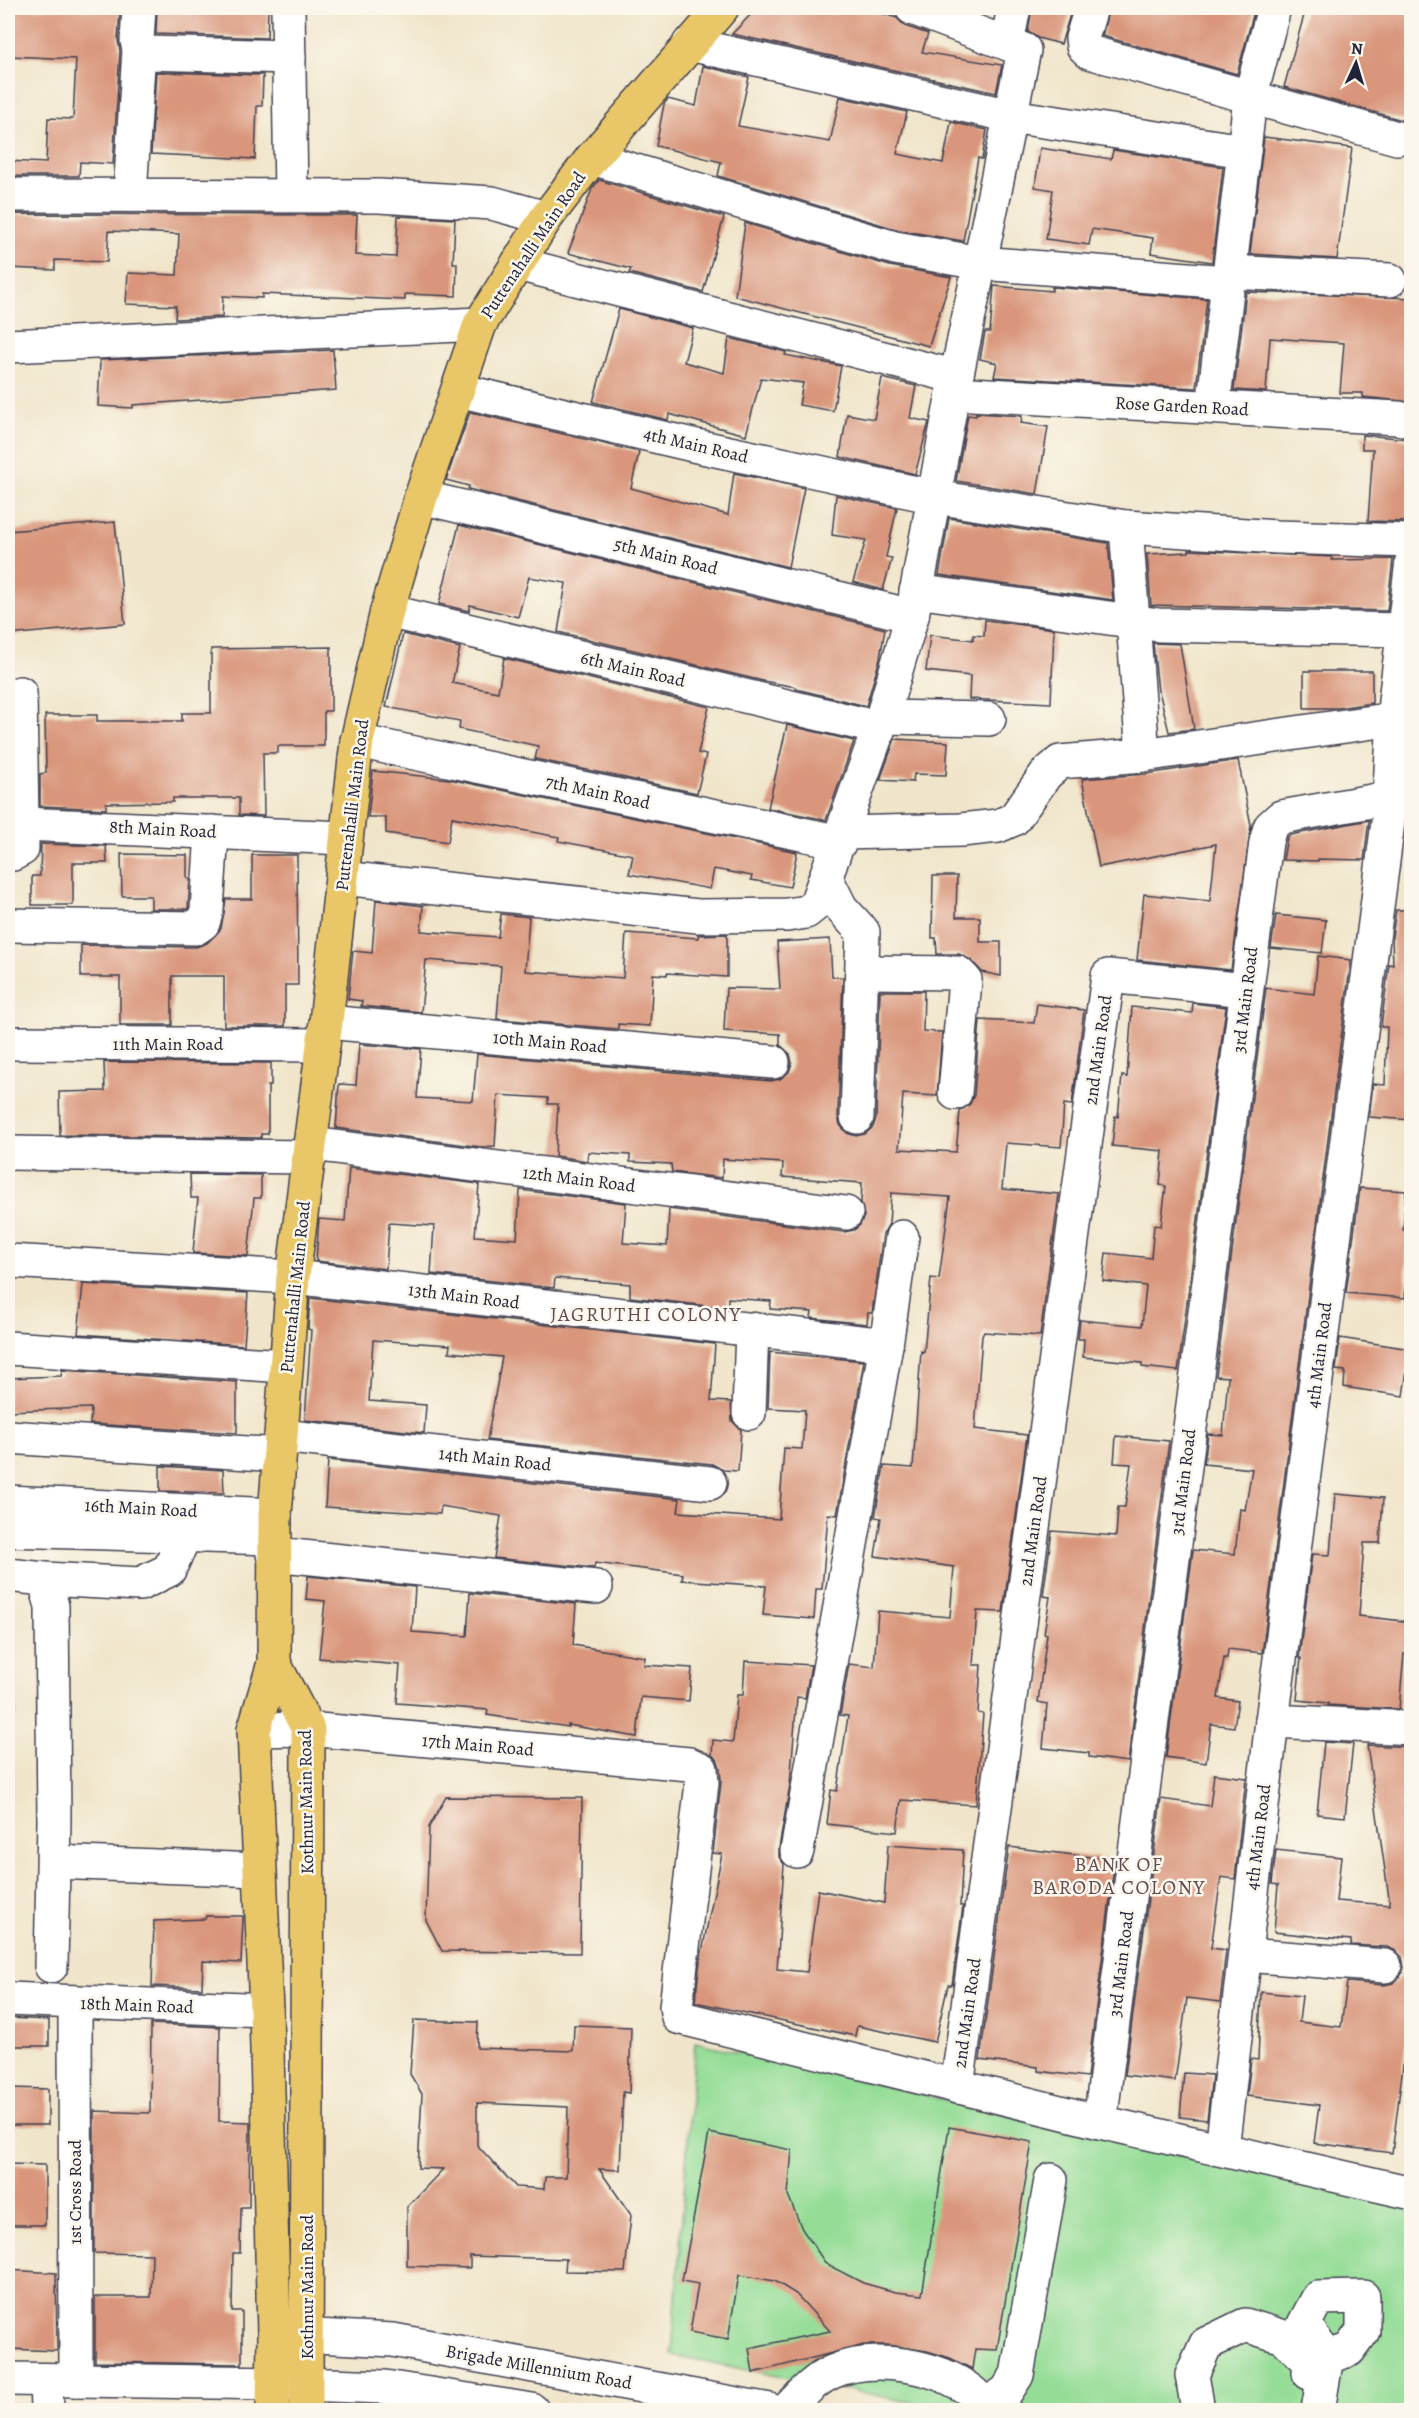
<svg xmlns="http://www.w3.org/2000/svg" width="1419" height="2418" font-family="Alegreya,serif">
<rect width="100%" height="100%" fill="#fbf7ec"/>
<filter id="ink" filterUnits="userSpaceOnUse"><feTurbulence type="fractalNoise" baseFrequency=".0167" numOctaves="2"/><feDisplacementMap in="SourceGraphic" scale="12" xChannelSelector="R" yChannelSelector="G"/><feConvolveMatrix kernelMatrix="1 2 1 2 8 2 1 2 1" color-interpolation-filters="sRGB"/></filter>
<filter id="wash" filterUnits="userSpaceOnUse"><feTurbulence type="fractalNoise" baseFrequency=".008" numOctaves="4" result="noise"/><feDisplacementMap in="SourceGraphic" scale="24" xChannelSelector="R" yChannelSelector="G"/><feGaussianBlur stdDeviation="1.35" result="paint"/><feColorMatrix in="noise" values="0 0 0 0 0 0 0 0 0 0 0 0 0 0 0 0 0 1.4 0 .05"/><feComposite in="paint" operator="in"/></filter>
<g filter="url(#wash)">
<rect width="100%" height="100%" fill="#f0e5ca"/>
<!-- green -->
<g fill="#95dd97" stroke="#5c8069" stroke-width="1.5">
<polygon points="8,1626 14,1626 15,1715 8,1715"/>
<polygon points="695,2042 1411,2208 1411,2410 950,2410 672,2355"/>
</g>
<g id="blocks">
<!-- building -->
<g fill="#d9967b" fill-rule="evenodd">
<polygon points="61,8 120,11 118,40 120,51 113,164 80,162 79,176 8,176 8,161 46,163 48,118 73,119 76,59 8,56 8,9"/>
<polygon points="157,8 268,8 267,38 156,34"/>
<polygon points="757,8 863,8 897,18 905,26 928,34 922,52 1002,65 996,93 732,34"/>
<polygon points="1032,8 1072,8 1061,44 1038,38 1028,32"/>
<polygon points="1109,8 1255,8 1237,74 1102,36"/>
<polygon points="1306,8 1412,8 1412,127 1402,120 1284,87"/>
<polygon points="703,66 749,77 738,126 830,142 840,97 907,112 897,154 943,163 951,122 987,130 982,159 978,158 963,241 899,230 718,176 721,162 656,146 664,104 668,99 696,106"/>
<polygon points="156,72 263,75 262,106 257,106 255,159 151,154"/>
<polygon points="1264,137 1352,148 1337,259 1250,254"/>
<polygon points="1040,148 1111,159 1113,150 1223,167 1212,262 1151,253 1153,238 1092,229 1089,245 1046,239 1053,190 1035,187"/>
<polygon points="599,180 724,217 703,292 629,273 631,269 568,253 592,189"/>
<polygon points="8,214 357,215 355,255 396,257 398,216 455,219 453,263 457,263 456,296 405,294 405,300 262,294 262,298 223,296 222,317 175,319 176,306 126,304 128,273 177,275 179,234 109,231 107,262 55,260 55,270 8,268"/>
<polygon points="745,223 890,266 951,277 929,346 735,296"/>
<polygon points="994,286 1052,291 1052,287 1207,299 1196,388 994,377 997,363 980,359 985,332 990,332"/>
<polygon points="1246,292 1412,298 1411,402 1363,397 1363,393 1340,393 1344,343 1270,338 1266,392 1234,390"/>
<polygon points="619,309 693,328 684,362 724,373 729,338 786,352 785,355 841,366 833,411 799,405 803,383 761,378 746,435 669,414 668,420 593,402"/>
<polygon points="333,350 336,390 133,405 133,408 98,406 100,360"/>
<polygon points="882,378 916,386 910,418 929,422 915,474 840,457 847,414 874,419"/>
<polygon points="470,412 639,452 631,488 728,515 734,473 804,488 788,567 468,489 469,486 446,480"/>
<polygon points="976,413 1022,416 1021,423 1048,427 1037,494 956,481 968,415 976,416"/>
<polygon points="1362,435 1410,439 1409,458 1412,458 1412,466 1408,522 1368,521 1373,449 1362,449"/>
<polygon points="836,495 897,508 886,557 892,558 883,590 853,582 866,540 832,535"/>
<polygon points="949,518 1108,543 1113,600 939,575"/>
<polygon points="115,522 125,624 8,635 8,531"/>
<polygon points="459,525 885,629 880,658 866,706 796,689 796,687 763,681 558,632 566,583 529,577 518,617 470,605 469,611 439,604"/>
<polygon points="1189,550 1332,557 1332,560 1393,559 1387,611 1151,605 1147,554 1189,552"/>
<polygon points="985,620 1054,629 1051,703 969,699 970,676 926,671 930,635 973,640 973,635 984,636"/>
<polygon points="403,634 460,648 452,683 498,692 504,658 709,707 698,753 706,755 697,793 535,759 538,746 459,729 460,721 386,707"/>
<polygon points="1153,643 1180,644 1194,729 1169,732 1159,691 1158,691"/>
<polygon points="331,647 331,711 324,711 324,746 278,746 278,753 263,753 264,816 239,815 239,798 173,798 173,802 106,803 106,809 40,806 40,774 46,773 45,715 97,715 97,721 182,721 182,713 211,713 211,649"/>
<polygon points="1304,671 1372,671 1372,703 1338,708 1304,708"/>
<polygon points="787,725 854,741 826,820 768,808"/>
<polygon points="895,739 948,742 946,775 914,774 913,782 880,780"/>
<polygon points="1238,760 1251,825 1231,970 1137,960 1144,894 1210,901 1216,844 1099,867 1082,779 1146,774"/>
<polygon points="373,771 449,779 797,852 790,887 751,880 752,876 714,869 710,889 629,874 633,855 558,841 559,837 452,817 448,842 386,833 386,817 368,817"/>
<polygon points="1369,820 1364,860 1318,859 1318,861 1283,860 1287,837 1290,835"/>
<polygon points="41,844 106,846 107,863 73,863 73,905 32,905 32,876 40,876"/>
<polygon points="121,854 187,855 187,878 190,878 188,909 151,909 151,896 122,896"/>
<polygon points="252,855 297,855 298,985 285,985 285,1026 224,1026 224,976 172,976 172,1025 120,1025 120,977 81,977 81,945 196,947 207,943 221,929 226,899 252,899"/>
<polygon points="933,876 957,876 956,917 980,917 980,942 1001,942 1001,976 982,972 971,960 959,954 937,954 936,938 932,938"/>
<polygon points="376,900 423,906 421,931 498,937 501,914 529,917 525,971 623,978 626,933 698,938 698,935 727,934 727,977 667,973 667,975 653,974 650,1026 618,1024 618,1029 497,1019 501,966 426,960 421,1012 361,1006 362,1001 348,999 353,951 372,953"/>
<polygon points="1396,910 1412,910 1412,1120 1369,1117 1373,1084 1385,1085 1387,1027 1381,1027 1389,964 1393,965 1392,937"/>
<polygon points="1276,915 1326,920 1322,953 1271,948"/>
<polygon points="830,939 832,977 843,977 838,1116 840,1125 847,1133 856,1136 865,1134 873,1127 876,1118 880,991 924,991 923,1031 942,1032 937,1096 903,1094 899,1149 956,1152 960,1111 970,1104 974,1095 980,1020 1034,1023 1037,1004 1084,1010 1072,1105 1064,1104 1061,1147 1006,1143 1002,1189 1059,1194 1040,1336 984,1332 982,1336 975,1429 1027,1435 1003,1612 977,1611 973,1665 981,1665 978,1713 983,1714 976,1805 901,1800 897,1832 827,1824 831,1790 837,1791 848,1716 840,1715 849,1664 874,1667 878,1611 950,1617 954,1567 875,1556 881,1518 875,1517 884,1466 913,1468 921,1351 924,1352 931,1278 939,1279 950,1197 891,1193 889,1224 883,1234 872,1313 868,1313 867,1324 811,1318 812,1312 770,1309 771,1301 728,1298 728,1306 717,1307 630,1297 630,1284 555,1278 554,1288 431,1274 434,1226 389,1223 386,1269 316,1261 319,1219 345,1221 349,1168 479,1184 475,1236 517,1239 520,1190 626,1203 623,1243 667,1246 669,1209 844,1232 854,1230 860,1225 864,1216 861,1202 862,1183 782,1177 783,1163 723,1159 722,1178 672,1172 671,1164 630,1162 630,1155 588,1152 587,1161 555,1156 558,1104 548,1104 548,1098 498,1095 495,1146 481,1147 336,1128 339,1084 356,1085 359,1044 421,1049 417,1098 473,1101 477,1054 771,1081 780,1079 789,1072 792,1063 790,1054 780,1045 780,1034 724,1031 726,988 780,989 777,942"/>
<polygon points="1318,956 1351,960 1262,1653 1228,1649 1227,1658 1224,1658 1218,1698 1238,1701 1234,1727 1211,1724 1206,1763 1166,1757 1193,1550 1235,1554 1240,1509 1245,1510 1252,1469 1204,1464 1208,1434 1223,1435 1228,1377 1216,1376 1266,988 1314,994"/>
<polygon points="1193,1003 1226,1007 1178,1371 1142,1367 1142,1363 1083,1357 1084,1339 1078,1339 1080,1320 1142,1326 1146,1286 1103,1281 1106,1253 1151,1258 1154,1225 1161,1226 1166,1186 1160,1185 1163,1151 1112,1146 1115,1116 1118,1117 1122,1076 1127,1077 1132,1007 1192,1013"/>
<polygon points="104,1062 271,1063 271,1086 268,1086 268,1134 261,1134 261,1138 60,1135 59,1092 105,1091"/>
<polygon points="190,1174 261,1175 261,1198 254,1198 248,1256 193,1253 198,1198 191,1198"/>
<polygon points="1360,1188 1406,1191 1403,1230 1408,1230 1405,1298 1346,1293"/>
<polygon points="83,1284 248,1293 244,1345 78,1334"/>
<polygon points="310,1298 715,1344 711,1401 731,1402 732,1421 741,1430 738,1471 723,1470 712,1464 487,1440 502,1357 449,1352 450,1345 373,1340 369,1401 426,1405 424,1433 305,1420 311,1330 308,1329"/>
<polygon points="1340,1338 1410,1349 1403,1396 1344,1387 1345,1371 1336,1370"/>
<polygon points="770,1352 864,1361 837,1515 828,1514 822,1589 816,1589 814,1619 763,1615 766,1586 682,1580 683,1574 595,1563 594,1568 494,1558 501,1516 441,1506 440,1514 325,1507 328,1460 680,1499 678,1512 779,1519 784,1448 802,1449 805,1410 768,1408"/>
<polygon points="62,1370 237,1382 237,1433 90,1424 91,1408 8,1411 8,1378 61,1376"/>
<polygon points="1116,1436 1169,1441 1128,1762 1089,1757 1089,1753 1043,1748 1047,1704 1038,1702 1047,1634 1044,1633 1050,1597 1043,1596 1052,1531 1116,1536 1118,1507 1125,1507 1131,1464 1114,1463"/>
<polygon points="160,1466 223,1470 224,1493 160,1491"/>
<polygon points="1335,1494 1383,1498 1380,1543 1364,1543 1359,1616 1412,1622 1412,1655 1404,1654 1399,1709 1328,1705 1328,1703 1297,1700 1301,1658 1299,1658 1312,1554 1330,1555"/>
<polygon points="308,1576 415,1587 412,1632 467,1636 470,1593 576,1604 573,1645 645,1657 644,1665 692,1668 689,1701 641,1697 637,1737 568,1725 568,1727 487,1715 488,1710 397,1703 400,1665 319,1658 325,1601 306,1599"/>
<polygon points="745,1661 811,1665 805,1698 797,1697 790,1785 779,1848 779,1857 784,1864 777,1969 807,1972 818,1890 884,1903 888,1845 963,1850 960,1906 963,1906 952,1985 948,1985 935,2042 857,2026 855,2036 695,2002 700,1961 722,1854 713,1853 721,1782 720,1767 717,1759 712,1755 713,1740 733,1742 737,1695 743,1695"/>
<polygon points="1324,1742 1353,1744 1345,1817 1317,1814"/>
<polygon points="1367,1745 1412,1747 1406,1817 1412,1816 1412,2018 1409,2018 1392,2153 1314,2143 1319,2105 1247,2096 1251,2059 1258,2060 1261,1992 1302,1996 1299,2022 1341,2027 1347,1982 1384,1985 1393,1983 1400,1977 1404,1968 1402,1957 1396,1951 1387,1947 1351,1945 1351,1940 1274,1932 1278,1885 1272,1884 1276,1850 1341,1857 1336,1901 1390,1905"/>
<polygon points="1214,1774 1246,1778 1235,1879 1221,1877 1211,1948 1226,1950 1220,2002 1187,1998 1175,2081 1125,2075 1161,1799 1210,1806"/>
<polygon points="446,1797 582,1798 580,1953 442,1951 426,1920 429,1827"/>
<polygon points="1009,1847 1115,1860 1087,2077 1038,2071 1038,2067 980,2060"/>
<polygon points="206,1916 243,1916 241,1963 203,1961 202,1988 152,1986 154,1921 205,1919"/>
<polygon points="8,2018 49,2020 49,2046 8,2046"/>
<path d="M 414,2020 L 478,2022 L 477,2048 L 573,2051 L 574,2025 L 631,2027 L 629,2093 L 623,2092 L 620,2170 L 599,2169 L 631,2215 L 625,2272 L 565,2271 L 566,2259 L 470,2256 L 470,2268 L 407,2266 L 407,2207 L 443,2169 L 418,2168 L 422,2094 L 410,2074 ZM 477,2103 L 568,2107 L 566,2177 L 545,2177 L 544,2189 L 516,2187 L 477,2145 Z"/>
<polygon points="151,2024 220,2027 219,2121 250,2122 249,2207 241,2207 240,2253 233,2253 232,2311 242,2311 242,2364 95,2362 95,2297 151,2297 152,2254 94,2253 94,2111 150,2113"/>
<polygon points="1184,2073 1212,2075 1207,2120 1180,2117"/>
<polygon points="8,2088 48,2089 48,2125 8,2125"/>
<polygon points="949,2127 1032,2142 997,2350 975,2349 972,2369 950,2358 927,2351 887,2345 864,2345 753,2373 749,2348 830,2331 796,2294 775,2281 739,2275 728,2339 690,2332 698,2284 682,2281 709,2133 792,2150 788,2195 802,2229 826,2264 863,2283 895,2292 922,2295"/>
<polygon points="8,2164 45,2165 45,2225 8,2225"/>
<polygon points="8,2270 56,2273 57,2351 8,2349"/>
</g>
</g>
</g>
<g filter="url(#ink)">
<use href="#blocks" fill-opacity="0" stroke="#413f50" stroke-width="1.5"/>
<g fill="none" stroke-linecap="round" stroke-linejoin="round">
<defs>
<g id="minor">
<polyline points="139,8 137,41 139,49 147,53 289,57"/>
<polyline points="288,8 291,195"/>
<polyline points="1091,8 1082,38 1083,46 1089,52 1397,138"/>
<polyline points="1007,43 1014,8"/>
<polyline points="689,44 1011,116 1244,151 1213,407"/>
<polyline points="1244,151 1250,98 1274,8"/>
<polyline points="592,158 895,248 980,263 1227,282"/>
<polyline points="8,195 379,196 492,203 546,218"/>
<polyline points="130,195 139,49"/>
<polyline points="518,264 957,377"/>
<polyline points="1229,272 1390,280"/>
<polyline points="8,346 480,324"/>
<polyline points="458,390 697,446 935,497 1126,527 1277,537 1412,541"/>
<polyline points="953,393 1398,418 1412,421"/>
<polyline points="421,497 912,616"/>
<polyline points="1126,527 1143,755"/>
<polyline points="916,591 1159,625 1403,630"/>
<polyline points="387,611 879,728"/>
<polyline points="20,693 22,824"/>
<polyline points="883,717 989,719"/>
<polyline points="357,741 840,842"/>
<polyline points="843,833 961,830 998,826 1014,819 1046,774 1060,762 1143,755 1394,719"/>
<polyline points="8,854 13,854 22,849 22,824 345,838"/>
<polyline points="342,878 698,916 787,915 806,912 816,904 879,728 912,616 953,393 1024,50 912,8"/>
<polyline points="826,878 841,908 863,932 857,1117"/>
<polyline points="8,925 196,928 203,923 207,910 212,832"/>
<polyline points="863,972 958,973 965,980 955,1093"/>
<polyline points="326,1022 773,1062"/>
<polyline points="12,1043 323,1045"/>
<polyline points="312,1144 846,1213"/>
<polyline points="8,1153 310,1157"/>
<polyline points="8,1261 293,1277 886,1345"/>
<polyline points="8,1348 286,1366"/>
<polyline points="749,1413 752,1329"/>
<polyline points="281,1436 710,1483"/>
<polyline points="8,1437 279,1455"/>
<polyline points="8,1502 275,1515"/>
<polyline points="8,1530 274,1538"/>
<polyline points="273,1554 596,1587"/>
<polyline points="8,1575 44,1579 52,1606 54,1820 51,1966"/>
<polyline points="44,1579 140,1584 169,1570 185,1535"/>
<polyline points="1272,1721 1412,1728"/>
<polyline points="254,1730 308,1729 689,1764 701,1769 702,1783 676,2007 678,2017 1100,2122 1412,2193"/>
<polyline points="797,1851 886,1345 902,1237"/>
<polyline points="54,1862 259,1870"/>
<polyline points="1245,1955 1385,1966"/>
<polyline points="8,1999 266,2010"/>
<polyline points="75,2003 76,2380"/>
<polyline points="957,2087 1108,976 1246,990"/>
<polyline points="1100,2122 1266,842 1270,827 1281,817 1389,798"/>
<polyline points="1222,2149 1272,1721 1388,822 1395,701 1412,561"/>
<polyline points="277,2334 393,2340 770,2410"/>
<polyline points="8,2379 274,2383 385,2387 532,2410"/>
<polyline points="46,2380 47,2410"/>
<polyline points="982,2406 1006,2392 1017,2375 1051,2180"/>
<path d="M 787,2410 C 800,2396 814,2380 832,2372 C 873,2354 938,2365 972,2392 C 978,2396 981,2404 985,2410"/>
<polyline points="1198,2410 1192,2375 1206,2344 1245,2325 1284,2337 1310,2362 1309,2373"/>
<polyline points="1318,2410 1327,2357 1304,2324 1318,2298 1363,2297 1363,2331 1349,2350 1327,2357"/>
</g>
<g id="major">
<polyline points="274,1663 308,1729 306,2410"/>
<polyline points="273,2410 274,2334 266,2010 254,1730 274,1663 275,1515 293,1277 326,1022 357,741 387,611 421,497 480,324 546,218 592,158 722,8"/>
</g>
</defs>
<!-- minor casing -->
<use href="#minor" stroke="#413f50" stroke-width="36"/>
<!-- major casing -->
<use href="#major" stroke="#413f50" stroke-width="36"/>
<!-- minor -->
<use href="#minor" stroke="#fff" stroke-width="33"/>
<!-- major -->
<use href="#major" stroke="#e9c769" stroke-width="33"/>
</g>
</g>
<g text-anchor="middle" stroke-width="5" stroke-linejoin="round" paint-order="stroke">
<!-- street labels -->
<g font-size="18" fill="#22223b" stroke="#fbf7ec">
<text transform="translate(533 245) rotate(-56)" y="6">Puttenahalli Main Road</text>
<text transform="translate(1182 406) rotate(3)" y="6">Rose Garden Road</text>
<text transform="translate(696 445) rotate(13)" y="6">4th Main Road</text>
<text transform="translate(666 556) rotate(14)" y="6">5th Main Road</text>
<text transform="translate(633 669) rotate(13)" y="6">6th Main Road</text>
<text transform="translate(598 792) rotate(12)" y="6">7th Main Road</text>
<text transform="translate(352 805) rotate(-83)" y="6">Puttenahalli Main Road</text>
<text transform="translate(163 829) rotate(3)" y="6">8th Main Road</text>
<text transform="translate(1245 1000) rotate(-83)" y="6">3rd Main Road</text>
<text transform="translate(550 1042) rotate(5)" y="6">10th Main Road</text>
<text x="168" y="1050">11th Main Road</text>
<text transform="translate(1098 1050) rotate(-82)" y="6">2nd Main Road</text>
<text transform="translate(579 1179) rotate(7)" y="6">12th Main Road</text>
<text transform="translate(295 1287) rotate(-84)" y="6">Puttenahalli Main Road</text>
<text transform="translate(464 1296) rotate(7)" y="6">13th Main Road</text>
<text transform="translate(1319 1355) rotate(-83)" y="6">4th Main Road</text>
<text transform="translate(495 1459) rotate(6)" y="6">14th Main Road</text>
<text transform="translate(1183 1482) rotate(-83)" y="6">3rd Main Road</text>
<text transform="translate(141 1508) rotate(3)" y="6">16th Main Road</text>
<text transform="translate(1033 1531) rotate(-82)" y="6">2nd Main Road</text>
<text transform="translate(478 1745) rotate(5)" y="6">17th Main Road</text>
<text transform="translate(306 1802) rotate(-91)" y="6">Kothnur Main Road</text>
<text transform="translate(1258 1837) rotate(-83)" y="6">4th Main Road</text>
<text transform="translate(1121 1964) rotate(-83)" y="6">3rd Main Road</text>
<text transform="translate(137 2005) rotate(2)" y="6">18th Main Road</text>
<text transform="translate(967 2013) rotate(-82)" y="6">2nd Main Road</text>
<text transform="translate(75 2192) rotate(-90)" y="6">1st Cross Road</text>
<text transform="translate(307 2287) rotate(-90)" y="6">Kothnur Main Road</text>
<text transform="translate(539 2367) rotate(10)" y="6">Brigade Millennium Road</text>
</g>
<!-- neighbourhood labels -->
<g font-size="20" letter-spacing="1.5" fill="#624b51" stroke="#fbf7ec">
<text x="646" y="1321">JAGRUTHI COLONY</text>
<text x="1119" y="1871">BANK OF<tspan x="1119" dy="23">BARODA COLONY</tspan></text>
</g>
</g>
<!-- margin -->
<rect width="1419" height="2418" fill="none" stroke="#fbf7ec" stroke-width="30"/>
<!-- north arrow -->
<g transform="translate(1356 63) rotate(4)" stroke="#fbf7ec" stroke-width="4.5" paint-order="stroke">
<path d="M0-4.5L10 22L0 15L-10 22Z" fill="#22223b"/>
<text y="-9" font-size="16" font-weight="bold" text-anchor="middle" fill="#22223b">N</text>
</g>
</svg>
